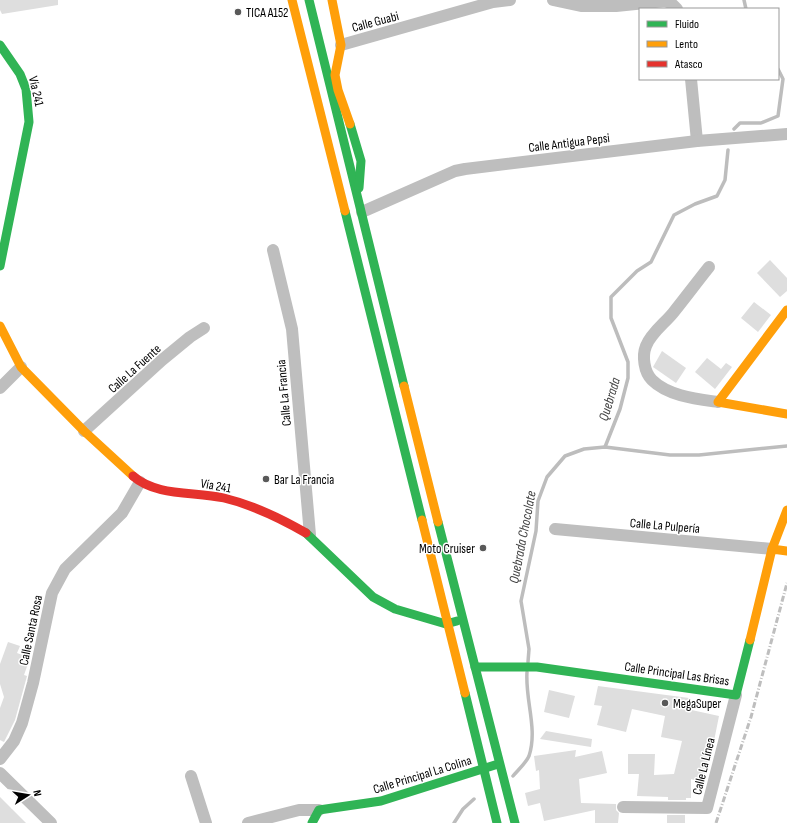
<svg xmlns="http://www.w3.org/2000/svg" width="787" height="823" font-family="'Sofia Sans Condensed',sans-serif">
<rect width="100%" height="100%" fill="#fff"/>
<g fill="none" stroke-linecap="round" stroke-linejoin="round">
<!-- stream -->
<g stroke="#bdbdbd" stroke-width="3.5">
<polyline points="744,0 746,9"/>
<polyline points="734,129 740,123 761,123 778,116 783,79 778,69"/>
<polyline points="605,447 620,409 628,378 628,362 611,318 611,297 637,271 651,262 674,215 695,204 717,196 725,180 728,150"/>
<polyline points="528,662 529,649 521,601 536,531 538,501 547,477 565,456 584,449 605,447 670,455 699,455 787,446"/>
<path d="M 513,776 C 518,770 526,763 529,756 C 538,729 525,700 527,672"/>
<polyline points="454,823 463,809 474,799"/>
</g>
</g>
<!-- building -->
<g fill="#dedede">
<polygon points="0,0 58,0 58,5 2,14 0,10"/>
<polygon points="770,260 787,278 787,291 780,297 757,273"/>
<polygon points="754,302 771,315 758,332 741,318"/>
<polygon points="662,351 686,368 676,383 653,367"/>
<polygon points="707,358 721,369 726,363 732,367 715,389 695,372"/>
<polygon points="8,642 20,646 17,653 30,658 24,675 27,676 15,720 4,742 0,740 0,708 4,697 0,684 0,664"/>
<polygon points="598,686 689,698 687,709 719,716 713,746 711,746 703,782 691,779 691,798 686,798 686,800 668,800 668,797 637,796 639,774 628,774 628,754 655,754 654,775 674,774 682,741 661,737 665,716 632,709 626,732 597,725 602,706 594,705"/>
<polygon points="549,690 575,696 569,718 544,712"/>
<polygon points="546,731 592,739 591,747 540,739"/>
<polygon points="576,750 575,757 602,751 607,773 579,779 581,803 616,804 616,810 619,813 618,823 595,823 595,810 544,821 540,803 528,806 525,793 540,789 539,770 536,771 534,756"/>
<polygon points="0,797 26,823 0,823"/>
<rect x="667" y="815" width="18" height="8"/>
</g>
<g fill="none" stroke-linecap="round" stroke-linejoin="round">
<!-- street -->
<g stroke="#bebebe" stroke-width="12">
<polyline points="553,0 581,6 616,6 665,1 671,3 677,9"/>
<polyline points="341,45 493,2 510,0"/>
<polyline points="691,79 697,141"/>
<polyline points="362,212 455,171 465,169 697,141 787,134"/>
<polyline points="273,250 292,329 310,535"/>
<path d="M 709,267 C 697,282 685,298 673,313 C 665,323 651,333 646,346 C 642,356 644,372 652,380 C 668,396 697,399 718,402"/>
<polyline points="0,388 21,367"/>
<polyline points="84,431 162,360 190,337 204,328"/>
<polyline points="555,529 772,549"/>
<polyline points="0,759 14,741 22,723 33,683 52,593 65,569 122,513 140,482"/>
<polyline points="0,773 51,823"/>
<polyline points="191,776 206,823"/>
<polyline points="623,807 707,808 736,695"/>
<polyline points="248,823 299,810 319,810"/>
</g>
<!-- fast -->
<g stroke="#30b455" stroke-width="9">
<polyline points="309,0 404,386"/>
<polyline points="0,45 20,74 26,89 29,122 0,266"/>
<polyline points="350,124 361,161 359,188"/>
<polyline points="345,211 422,520"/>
<polyline points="438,522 515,823"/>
<polyline points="306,533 373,597 395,609 446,624 457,621"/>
<polyline points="475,667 537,667 736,695 750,640"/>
<polyline points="465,693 497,823"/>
<polyline points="312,823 319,810 381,801 495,765"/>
</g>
<!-- slow -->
<g stroke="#ff9f0a" stroke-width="9">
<polyline points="292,0 345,211"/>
<polyline points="332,0 341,45 335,75 338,90 350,124"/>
<polyline points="787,310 718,402 787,414"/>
<polyline points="0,326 21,367 84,431 133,476"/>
<polyline points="404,386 438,522"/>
<polyline points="422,520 465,693"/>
<polyline points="772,549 787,510"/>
<polyline points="750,640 772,549 787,551"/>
</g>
<!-- jam -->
<path stroke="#e5322d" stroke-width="9" d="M 133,476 C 157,497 195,491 224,498 C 253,505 280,518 306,533"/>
<!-- rail -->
<polyline stroke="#bebebe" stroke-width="3" stroke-dasharray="6 2 1 2" stroke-linecap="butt" points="716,823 751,717 787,583"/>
</g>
<!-- markers -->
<g fill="#595959" stroke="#fff" stroke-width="1.5">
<circle cx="238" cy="12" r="4"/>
<circle cx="266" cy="479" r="4"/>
<circle cx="483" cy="548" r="4"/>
<circle cx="665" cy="703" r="4"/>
</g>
<g text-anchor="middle" stroke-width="3" stroke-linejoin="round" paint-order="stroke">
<!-- poi labels -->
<g font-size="13" fill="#000" stroke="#fff" text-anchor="start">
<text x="246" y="17">TICA A152</text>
<text x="274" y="484">Bar La Francia</text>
<text x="475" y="553" text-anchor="end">Moto Cruiser</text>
<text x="673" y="708">MegaSuper</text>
</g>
<!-- street labels -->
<g font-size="13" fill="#000" stroke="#fff">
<text transform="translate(375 21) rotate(-15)" y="5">Calle Guabi</text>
<text transform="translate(37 91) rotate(77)" y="5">Vía 241</text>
<text transform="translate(569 142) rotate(-7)" y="5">Calle Antigua Pepsi</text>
<text transform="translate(134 368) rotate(-42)" y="5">Calle La Fuente</text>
<text transform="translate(283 393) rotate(-95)" y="5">Calle La Francia</text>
<text transform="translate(216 485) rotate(10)" y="5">Vía 241</text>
<text transform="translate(665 525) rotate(5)" y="5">Calle La Pulpería</text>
<text transform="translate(30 630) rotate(-78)" y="5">Calle Santa Rosa</text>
<text transform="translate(677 673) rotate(8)" y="5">Calle Principal Las Brisas</text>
<text transform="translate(703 766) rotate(-76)" y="5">Calle La Línea</text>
<text transform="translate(422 774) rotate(-17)" y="5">Calle Principal La Colina</text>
</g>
<!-- water labels -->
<g font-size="14" font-style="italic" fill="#424242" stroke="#fff">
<text transform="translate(609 399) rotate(-73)" y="5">Quebrada</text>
<text transform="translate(522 537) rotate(-79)" y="5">Quebrada Chocolate</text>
</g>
</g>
<!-- legend -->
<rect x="639" y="8" width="140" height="72" fill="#ffffff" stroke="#999999"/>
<rect x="647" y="21" width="20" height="6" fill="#30b455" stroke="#999999"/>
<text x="675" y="28" font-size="12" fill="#000000">Fluido</text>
<rect x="647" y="41" width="20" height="6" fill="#ff9f0a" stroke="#999999"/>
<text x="675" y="48" font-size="12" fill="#000000">Lento</text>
<rect x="647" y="61" width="20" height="6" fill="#e5322d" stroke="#999999"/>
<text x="675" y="68" font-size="12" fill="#000000">Atasco</text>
<!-- north arrow -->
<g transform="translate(28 795) rotate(78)" stroke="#ffffff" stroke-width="3" paint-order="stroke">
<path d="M0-3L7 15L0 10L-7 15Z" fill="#000000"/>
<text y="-6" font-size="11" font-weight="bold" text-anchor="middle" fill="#000000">N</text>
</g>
</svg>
